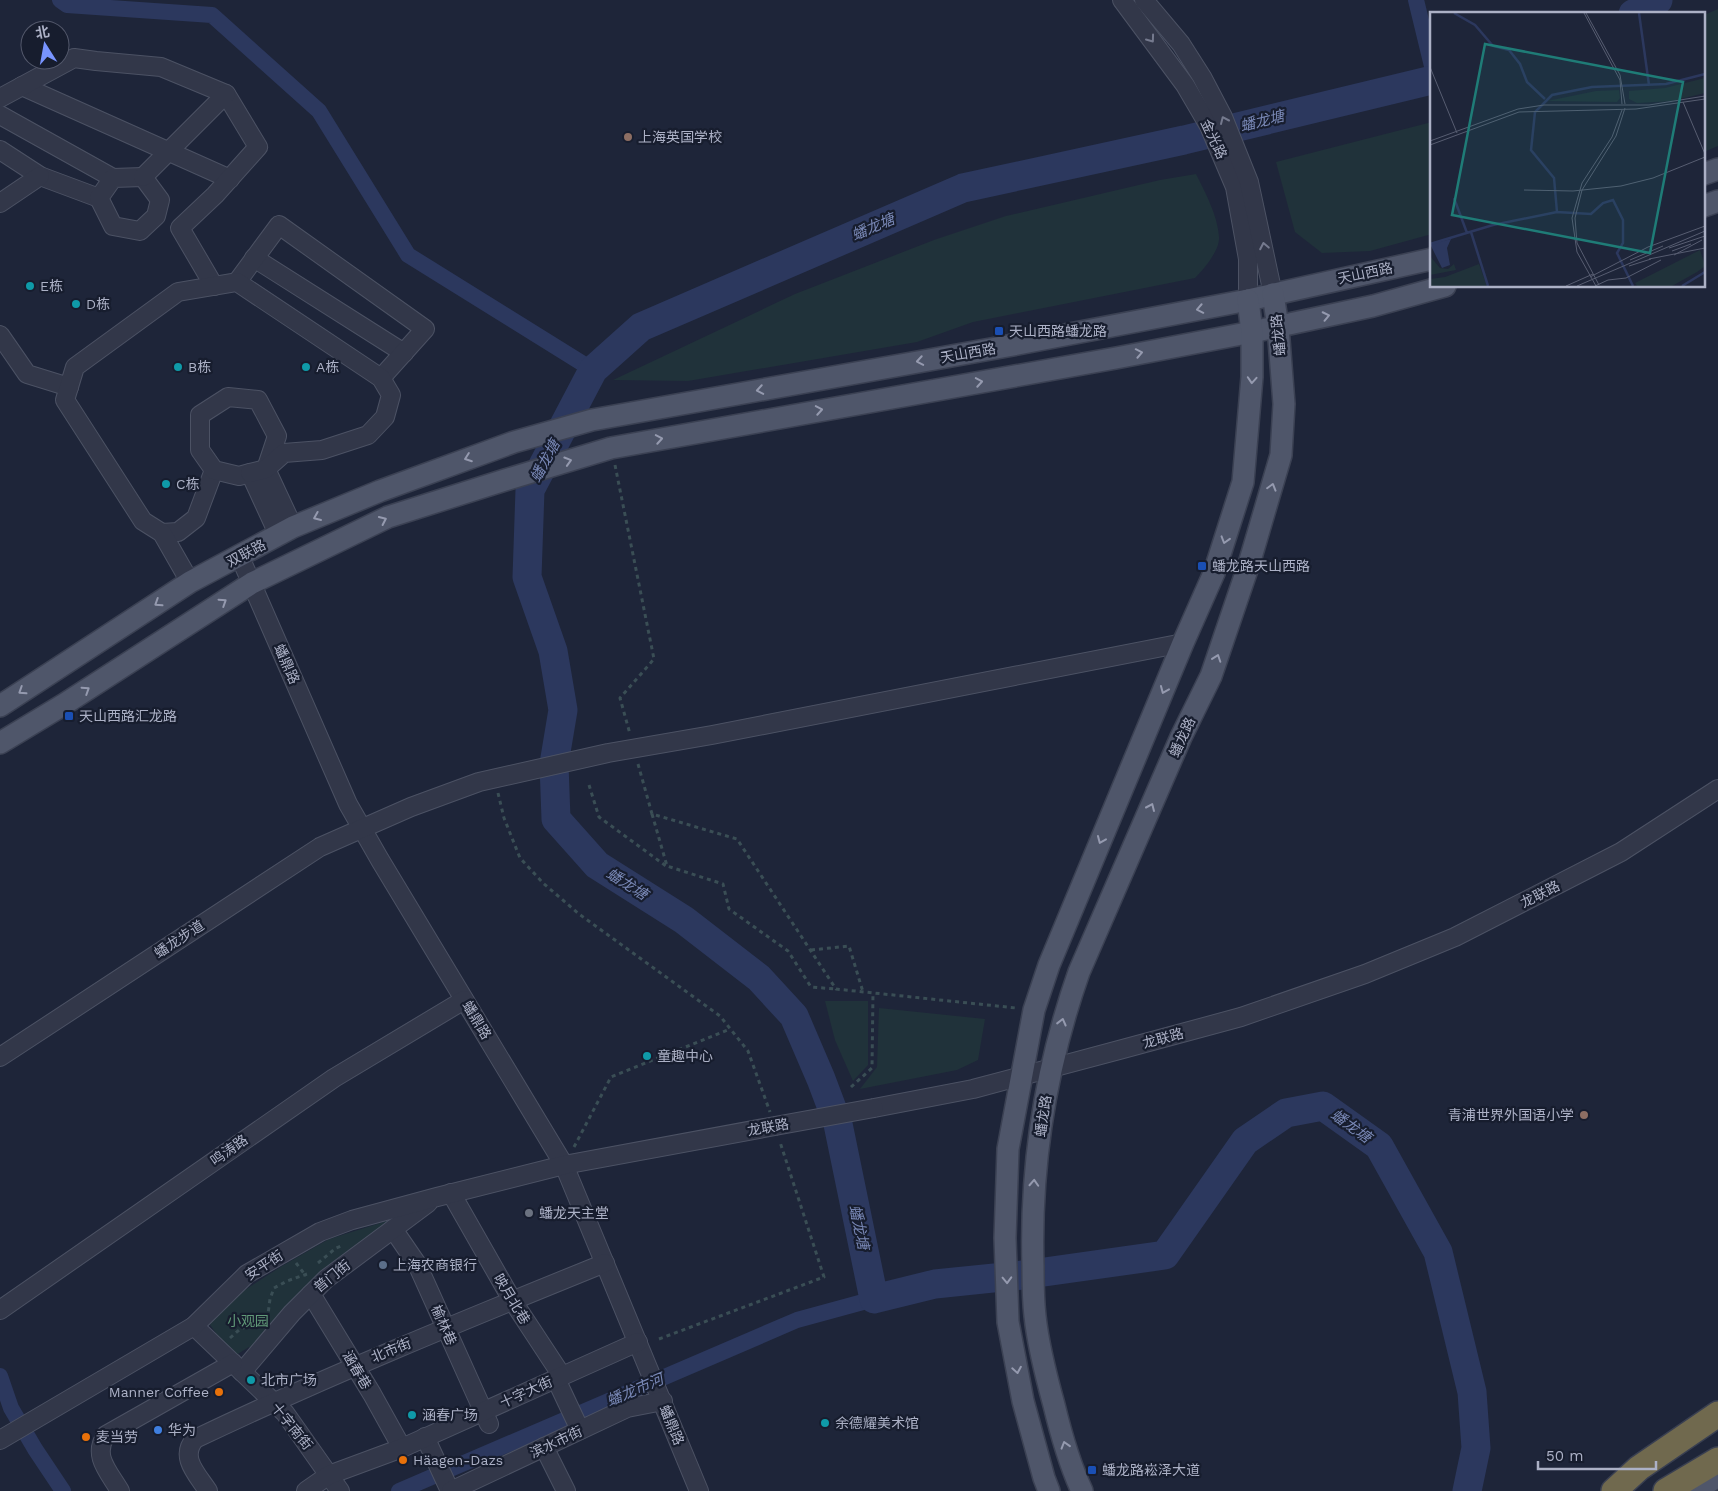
<svg xmlns="http://www.w3.org/2000/svg" width="1718" height="1491" font-family="'Work Sans','Noto Sans SC',sans-serif">
<rect width="100%" height="100%" fill="#1e2539"/>
<!-- green -->
<g fill="#20323a">
<polygon points="1718,9 1718,146 1704,152 1704,15"/>
<polygon points="1432,122 1432,234 1370,251 1322,253 1295,232 1276,162"/>
<path d="M 1196,174 C 1205,192 1218,216 1219,237 C 1220,250 1204,269 1195,278 L 973,322 L 917,342 L 688,381 L 613,380 L 795,294 L 934,240 L 1006,216 L 1160,180 Z"/>
<polygon points="825,1001 868,1001 868,1065 853,1081 835,1040"/>
<polygon points="879,1008 985,1019 978,1060 957,1070 860,1089 877,1067"/>
<polygon points="387,1221 392,1227 255,1353 249,1347 233,1357 208,1322 243,1291 282,1266 329,1239"/>
</g>
<g fill="none" stroke-linecap="round" stroke-linejoin="round">
<!-- canal -->
<g stroke="#2c385e" stroke-width="16">
<polyline points="60,0 67,5 212,15 319,111 408,255 593,370"/>
<polyline points="1416,0 1432,66"/>
<polyline points="0,1376 11,1408 35,1449 63,1491"/>
<polyline points="399,1491 797,1320 874,1299"/>
</g>
<!-- river -->
<g stroke="#2c385e" stroke-width="29">
<polyline points="1633,14 1658,0"/>
<polyline points="1432,80 1184,140 963,188 641,327 593,370 530,490 527,577 553,651 563,710 554,764 556,819 597,865 684,920 759,978 794,1016 821,1079 838,1124 874,1299 935,1284 1023,1275 1165,1255 1245,1141 1286,1113 1323,1106 1379,1146 1438,1252 1472,1392 1476,1448 1467,1491"/>
</g>
<defs>
<g id="minor">
<polyline points="1122,0 1185,85 1209,126 1235,187 1248,259 1248,300"/>
<polyline points="1144,0 1181,44 1202,77 1223,117 1249,182 1273,294"/>
<polyline points="22,86 230,179"/>
<polyline points="0,98 74,58 96,61 161,67 226,94 258,147 215,195 180,228 214,286"/>
<polyline points="0,115 113,178"/>
<polyline points="0,150 40,176 99,198"/>
<polygon points="143,177 160,200 156,216 140,231 113,226 99,198 113,178"/>
<polyline points="143,177 226,94"/>
<polyline points="0,203 40,176"/>
<polyline points="254,258 404,353"/>
<polyline points="237,282 279,225 425,329 381,378"/>
<polyline points="0,335 27,374 69,387"/>
<polyline points="162,533 178,532 196,518 214,470"/>
<polyline points="279,536 250,473 239,476 214,470 200,450 200,415 228,397 258,400 277,436 266,469 293,527"/>
<polyline points="240,557 348,804 380,860 564,1165 699,1491"/>
<polyline points="190,582 162,533 143,521 65,400 75,367 178,292 237,282 381,378 391,395 385,417 368,435 322,450 284,453 266,469 250,473"/>
<polyline points="0,1057 320,847 411,807 479,782 608,753 712,735 1183,643"/>
<polyline points="874,1108 973,1089 1119,1050 1241,1017 1365,974 1455,937 1621,852 1718,789"/>
<polyline points="451,1193 512,1300 562,1376"/>
<polyline points="393,1229 417,1264 489,1424"/>
<polyline points="311,1294 372,1394 402,1448"/>
<polyline points="0,1310 334,1078 464,1000"/>
<polyline points="194,1326 285,1413 340,1491"/>
<polyline points="242,1372 292,1313 326,1279 428,1203"/>
<polyline points="556,1379 580,1430"/>
<polyline points="425,1437 450,1491"/>
<polyline points="0,1440 194,1326 247,1274 320,1232 352,1220 437,1197 564,1165 775,1126"/>
<polyline points="544,1447 566,1491"/>
<path d="M 120,1491 C 109,1472 92,1456 106,1435 L 233,1363"/>
<path d="M 208,1491 C 197,1474 179,1457 195,1439 C 329,1375 467,1319 605,1263"/>
<polyline points="306,1491 329,1475 402,1448 638,1342"/>
<polyline points="451,1491 627,1408 663,1401"/>
</g>
<g id="major">
<polyline points="1704,174 1718,169"/>
<polyline points="1704,206 1718,201"/>
<polyline points="0,706 190,582 293,527 380,491 514,442 592,420 1002,347 1248,300 1432,259"/>
<polyline points="0,743 63,705 252,583 388,517 505,480 611,448 1116,358 1252,332 1373,306 1445,286"/>
<polyline points="1049,1491 1044,1478 1023,1401 1008,1322 1005,1238 1008,1149 1034,1010 1049,965 1183,643 1214,573 1243,482 1252,377 1252,332 1248,300"/>
<path d="M 1082,1491 C 1069,1463 1061,1434 1054,1405 C 1046,1376 1038,1345 1035,1316 C 1033,1299 1033,1282 1033,1266 C 1030,1166 1046,1066 1079,972 L 1181,737 L 1211,676 L 1249,564 L 1281,455 L 1284,404 L 1278,327 L 1273,294"/>
<polyline points="1695,1491 1718,1476"/>
</g>
<g id="highway">
<polyline points="1614,1491 1639,1468 1718,1414"/>
<polyline points="1666,1491 1718,1460"/>
</g>
</defs>
<!-- minor casing -->
<use href="#minor" stroke="#4c5264" stroke-width="20"/>
<!-- major casing -->
<use href="#major" stroke="#3b4153" stroke-width="24"/>
<!-- highway casing -->
<use href="#highway" stroke="#393f51" stroke-width="28"/>
<!-- path -->
<g stroke="#3a4e55" stroke-width="3" stroke-dasharray="4 4" stroke-linecap="butt">
<polyline points="615,465 654,659 620,698 630,734"/>
<polyline points="638,764 652,814 737,839 836,989 1016,1008"/>
<polyline points="589,785 599,817 666,866"/>
<polyline points="498,793 504,818 520,858 543,883 579,914 720,1016 748,1051 770,1112"/>
<polyline points="652,814 667,866 723,884 729,909 788,951 811,987 835,989"/>
<polyline points="811,950 849,946 863,992"/>
<polyline points="851,1087 872,1068 873,993"/>
<polyline points="574,1147 611,1077 730,1029"/>
<polyline points="296,1263 306,1276"/>
<polyline points="318,1263 336,1248 341,1246"/>
<polyline points="230,1338 239,1330 268,1314 270,1299 274,1288 287,1281 307,1274"/>
<polyline points="659,1339 824,1277 780,1142"/>
</g>
<!-- minor -->
<use href="#minor" stroke="#323749" stroke-width="18"/>
<!-- major -->
<use href="#major" stroke="#4f566a" stroke-width="21"/>
<!-- highway -->
<use href="#highway" stroke="#70694e" stroke-width="25"/>
<defs>
<polyline id="minor-bridge" points="775,1126 874,1108"/>
</defs>
<!-- minor-bridge casing -->
<use href="#minor-bridge" stroke="#4c5264" stroke-width="20" stroke-linecap="butt"/>
<!-- minor-bridge -->
<use href="#minor-bridge" stroke="#323749" stroke-width="18"/>
</g>
<!-- one-way arrows -->
<defs><path id="oneway-chevron" d="M-2-3.5L2.5 0L-2 3.5" fill="none" stroke-width="1.6" stroke-linecap="round" stroke-linejoin="round" transform="scale(1.25)"/></defs>
<g stroke="#757a8e">
<use href="#oneway-chevron" transform="translate(1151 39) rotate(54)"/>
<use href="#oneway-chevron" transform="translate(1224 120) rotate(-114)"/>
<use href="#oneway-chevron" transform="translate(1264 246) rotate(-101)"/>
</g>
<g stroke="#959aaf">
<use href="#oneway-chevron" transform="translate(1200 309) rotate(169)"/>
<use href="#oneway-chevron" transform="translate(1326 316) rotate(-12)"/>
<use href="#oneway-chevron" transform="translate(1139 353) rotate(-11)"/>
<use href="#oneway-chevron" transform="translate(920 361) rotate(170)"/>
<use href="#oneway-chevron" transform="translate(1252 380) rotate(94)"/>
<use href="#oneway-chevron" transform="translate(979 382) rotate(-10)"/>
<use href="#oneway-chevron" transform="translate(760 390) rotate(170)"/>
<use href="#oneway-chevron" transform="translate(819 410) rotate(-10)"/>
<use href="#oneway-chevron" transform="translate(659 439) rotate(-10)"/>
<use href="#oneway-chevron" transform="translate(468 458) rotate(160)"/>
<use href="#oneway-chevron" transform="translate(568 461) rotate(-17)"/>
<use href="#oneway-chevron" transform="translate(1272 487) rotate(-74)"/>
<use href="#oneway-chevron" transform="translate(317 517) rotate(157)"/>
<use href="#oneway-chevron" transform="translate(383 520) rotate(-25)"/>
<use href="#oneway-chevron" transform="translate(1225 540) rotate(107)"/>
<use href="#oneway-chevron" transform="translate(223 602) rotate(-33)"/>
<use href="#oneway-chevron" transform="translate(158 603) rotate(147)"/>
<use href="#oneway-chevron" transform="translate(1217 658) rotate(-71)"/>
<use href="#oneway-chevron" transform="translate(86 690) rotate(-33)"/>
<use href="#oneway-chevron" transform="translate(1164 690) rotate(113)"/>
<use href="#oneway-chevron" transform="translate(22 691) rotate(147)"/>
<use href="#oneway-chevron" transform="translate(1151 807) rotate(-66)"/>
<use href="#oneway-chevron" transform="translate(1101 840) rotate(113)"/>
<use href="#oneway-chevron" transform="translate(1062 1022) rotate(-76)"/>
<use href="#oneway-chevron" transform="translate(1034 1183) rotate(-87)"/>
<use href="#oneway-chevron" transform="translate(1007 1280) rotate(88)"/>
<use href="#oneway-chevron" transform="translate(1017 1370) rotate(80)"/>
<use href="#oneway-chevron" transform="translate(1065 1445) rotate(-107)"/>
</g>
<!-- markers -->
<g fill="#8d6e63" stroke="#171d2e" stroke-width="2">
<circle cx="628" cy="137" r="5"/>
<circle cx="1584" cy="1115" r="5"/>
</g>
<g fill="#0f9aa8" stroke="#171d2e" stroke-width="2">
<circle cx="30" cy="286" r="5"/>
<circle cx="76" cy="304" r="5"/>
<circle cx="178" cy="367" r="5"/>
<circle cx="306" cy="367" r="5"/>
<circle cx="166" cy="484" r="5"/>
<circle cx="647" cy="1056" r="5"/>
<circle cx="251" cy="1380" r="5"/>
<circle cx="412" cy="1415" r="5"/>
<circle cx="825" cy="1423" r="5"/>
</g>
<g fill="#1a4fb4" stroke="#171d2e" stroke-width="2">
<rect x="994" y="326" width="10" height="10" rx="2.5"/>
<rect x="1197" y="561" width="10" height="10" rx="2.5"/>
<rect x="64" y="711" width="10" height="10" rx="2.5"/>
<rect x="1087" y="1465" width="10" height="10" rx="2.5"/>
</g>
<circle fill="#6b7280" stroke="#171d2e" stroke-width="2" cx="529" cy="1213" r="5"/>
<circle fill="#5c6f8a" stroke="#171d2e" stroke-width="2" cx="383" cy="1265" r="5"/>
<g fill="#e8710a" stroke="#171d2e" stroke-width="2">
<circle cx="219" cy="1392" r="5"/>
<circle cx="86" cy="1437" r="5"/>
<circle cx="403" cy="1460" r="5"/>
</g>
<circle fill="#3f7fe0" stroke="#171d2e" stroke-width="2" cx="158" cy="1430" r="5"/>
<g text-anchor="middle" stroke-width="4.5" stroke-linejoin="round" paint-order="stroke">
<!-- poi labels -->
<g font-size="14" fill="#acb1c6" stroke="#171d2e" text-anchor="start">
<text x="638" y="142">上海英国学校</text>
<text x="40" y="291">E栋</text>
<text x="86" y="309">D栋</text>
<text x="1009" y="336">天山西路蟠龙路</text>
<text x="188" y="372">B栋</text>
<text x="316" y="372">A栋</text>
<text x="176" y="489">C栋</text>
<text x="1212" y="571">蟠龙路天山西路</text>
<text x="79" y="721">天山西路汇龙路</text>
<text x="657" y="1061">童趣中心</text>
<text x="1574" y="1120" text-anchor="end">青浦世界外国语小学</text>
<text x="539" y="1218">蟠龙天主堂</text>
<text x="393" y="1270">上海农商银行</text>
<text x="261" y="1385">北市广场</text>
<text x="209" y="1397" text-anchor="end">Manner Coffee</text>
<text x="422" y="1420">涵春广场</text>
<text x="835" y="1428">余德耀美术馆</text>
<text x="168" y="1435">华为</text>
<text x="96" y="1442">麦当劳</text>
<text x="413" y="1465">Häagen-Dazs</text>
<text x="1102" y="1475">蟠龙路崧泽大道</text>
</g>
<!-- street labels -->
<g font-size="14" fill="#acb1c6" stroke="#171d2e">
<text transform="translate(1214 139) rotate(65)" y="5">金光路</text>
<text transform="translate(1365 273) rotate(-12)" y="5">天山西路</text>
<text transform="translate(1278 335) rotate(-96)" y="5">蟠龙路</text>
<text transform="translate(968 353) rotate(-10)" y="5">天山西路</text>
<text transform="translate(246 553) rotate(-28)" y="5">双联路</text>
<text transform="translate(287 664) rotate(66)" y="5">蟠鼎路</text>
<text transform="translate(1182 737) rotate(-65)" y="5">蟠龙路</text>
<text transform="translate(1540 894) rotate(-27)" y="5">龙联路</text>
<text transform="translate(179 939) rotate(-33)" y="5">蟠龙步道</text>
<text transform="translate(477 1020) rotate(59)" y="5">蟠鼎路</text>
<text transform="translate(1163 1038) rotate(-15)" y="5">龙联路</text>
<text transform="translate(1043 1116) rotate(-81)" y="5">蟠龙路</text>
<text transform="translate(768 1127) rotate(-10)" y="5">龙联路</text>
<text transform="translate(229 1150) rotate(-35)" y="5">鸣涛路</text>
<text transform="translate(264 1265) rotate(-33)" y="5">安平街</text>
<text transform="translate(332 1276) rotate(-39)" y="5">普门街</text>
<text transform="translate(512 1299) rotate(59)" y="5">映月北巷</text>
<text transform="translate(444 1325) rotate(66)" y="5">榆林巷</text>
<text transform="translate(391 1350) rotate(-22)" y="5">北市街</text>
<text transform="translate(357 1370) rotate(59)" y="5">涵春巷</text>
<text transform="translate(526 1392) rotate(-24)" y="5">十字大街</text>
<text transform="translate(672 1425) rotate(68)" y="5">蟠鼎路</text>
<text transform="translate(292 1426) rotate(51)" y="5">十字南街</text>
<text transform="translate(556 1442) rotate(-25)" y="5">滨水市街</text>
</g>
<!-- park labels -->
<g font-size="14" fill="#619978" stroke="#171d2e">
<text x="248" y="1326">小观园</text>
</g>
<!-- water labels -->
<g font-size="15" font-style="italic" fill="#7988b6" stroke="#171d2e">
<text transform="translate(1262 121) rotate(-14)" y="5">蟠龙塘</text>
<text transform="translate(873 227) rotate(-23)" y="5">蟠龙塘</text>
<text transform="translate(545 461) rotate(-62)" y="5">蟠龙塘</text>
<text transform="translate(627 884) rotate(32)" y="5">蟠龙塘</text>
<text transform="translate(1351 1126) rotate(36)" y="5">蟠龙塘</text>
<text transform="translate(859 1227) rotate(78)" y="5">蟠龙塘</text>
<text transform="translate(635 1390) rotate(-23)" y="5">蟠龙市河</text>
</g>
</g>
<!-- overview -->
<g transform="translate(1430 12)">
<rect width="275" height="275" fill="#1e2539"/>
<path d="M 275,66 L 275,81 L 242,89 L 207,91 L 199,87 L 199,79 L 235,76 ZM 189,78 L 190,86 L 187,90 L 117,89 L 166,79 ZM 270,238 L 275,254 L 267,260 L 242,274 L 207,274 L 205,271 ZM 0,244 L 10,256 L 18,257 L 24,252 L 26,258 L 0,263 ZM 49,252 L 57,274 L 0,274 L 0,267 L 15,265 Z" fill="#20323a"/>
<path d="M 21,227 L 17,236 L 20,253 L 12,256 L 0,232 Z" fill="#2c385e"/>
<path fill="none" stroke="#2c385e" stroke-width="2.5" d="M 24,1 L 45,13 L 63,34 L 79,38 L 90,52 L 97,70 L 115,87M 209,1 L 219,73M 24,186 L 37,221M 41,220 L 58,274M 0,232 L 63,213 L 127,200M 203,274 L 187,241 L 193,231 L 193,208 L 183,188 L 173,191 L 161,202 L 127,200 L 124,166 L 101,138 L 105,100 L 122,83 L 162,75 L 236,72 L 275,62M 252,274 L 275,260"/>
<path fill="none" stroke="#575d71" stroke-width="1" d="M 154,1 L 190,68 L 192,92M 156,1 L 190,63 L 195,92M 0,55 L 27,121M 253,90 L 275,142M 0,129 L 88,97 L 114,93 L 219,93 L 275,84M 0,133 L 89,100 L 206,97 L 275,87M 94,178 L 143,179 L 191,174 L 223,166 L 275,145M 239,236 L 275,224M 242,239 L 261,232M 244,243 L 272,228M 219,247 L 275,236M 200,248 L 233,234M 199,254 L 221,247M 160,265 L 218,235 L 275,214M 169,273 L 147,231 L 145,206 L 152,178 L 186,124 L 195,96M 136,274 L 163,262M 147,274 L 275,219M 165,274 L 178,268 L 196,266 L 231,248M 166,274 L 147,240 L 142,206 L 152,171 L 182,125 L 192,98"/>
<path fill="#1f7c77" fill-opacity="0.15" stroke="#1f7c77" stroke-width="2.5" d="M 55,32 L 253,70 L 220,241 L 22,203 Z"/>
<rect width="275" height="275" fill="none" stroke="#acb1c6" stroke-width="2.5"/>
</g>
<!-- north arrow -->
<g transform="translate(45 45) rotate(349)"><circle r="24" fill="#171d2e" stroke="#53586b"/>
<path d="M0-4L9 19L0 12L-9 19Z" fill="#7894ff"/>
<text y="-8" font-size="14" font-weight="bold" text-anchor="middle" fill="#acb1c6">北</text>
</g>
<!-- scale -->
<path d="M1538 1461v8h118v-8" fill="none" stroke="#acb1c6" stroke-width="2.5"/>
<text x="1546" y="1461" font-size="15" fill="#acb1c6" stroke="#171d2e" stroke-width="4" paint-order="stroke">50 m</text>
</svg>
